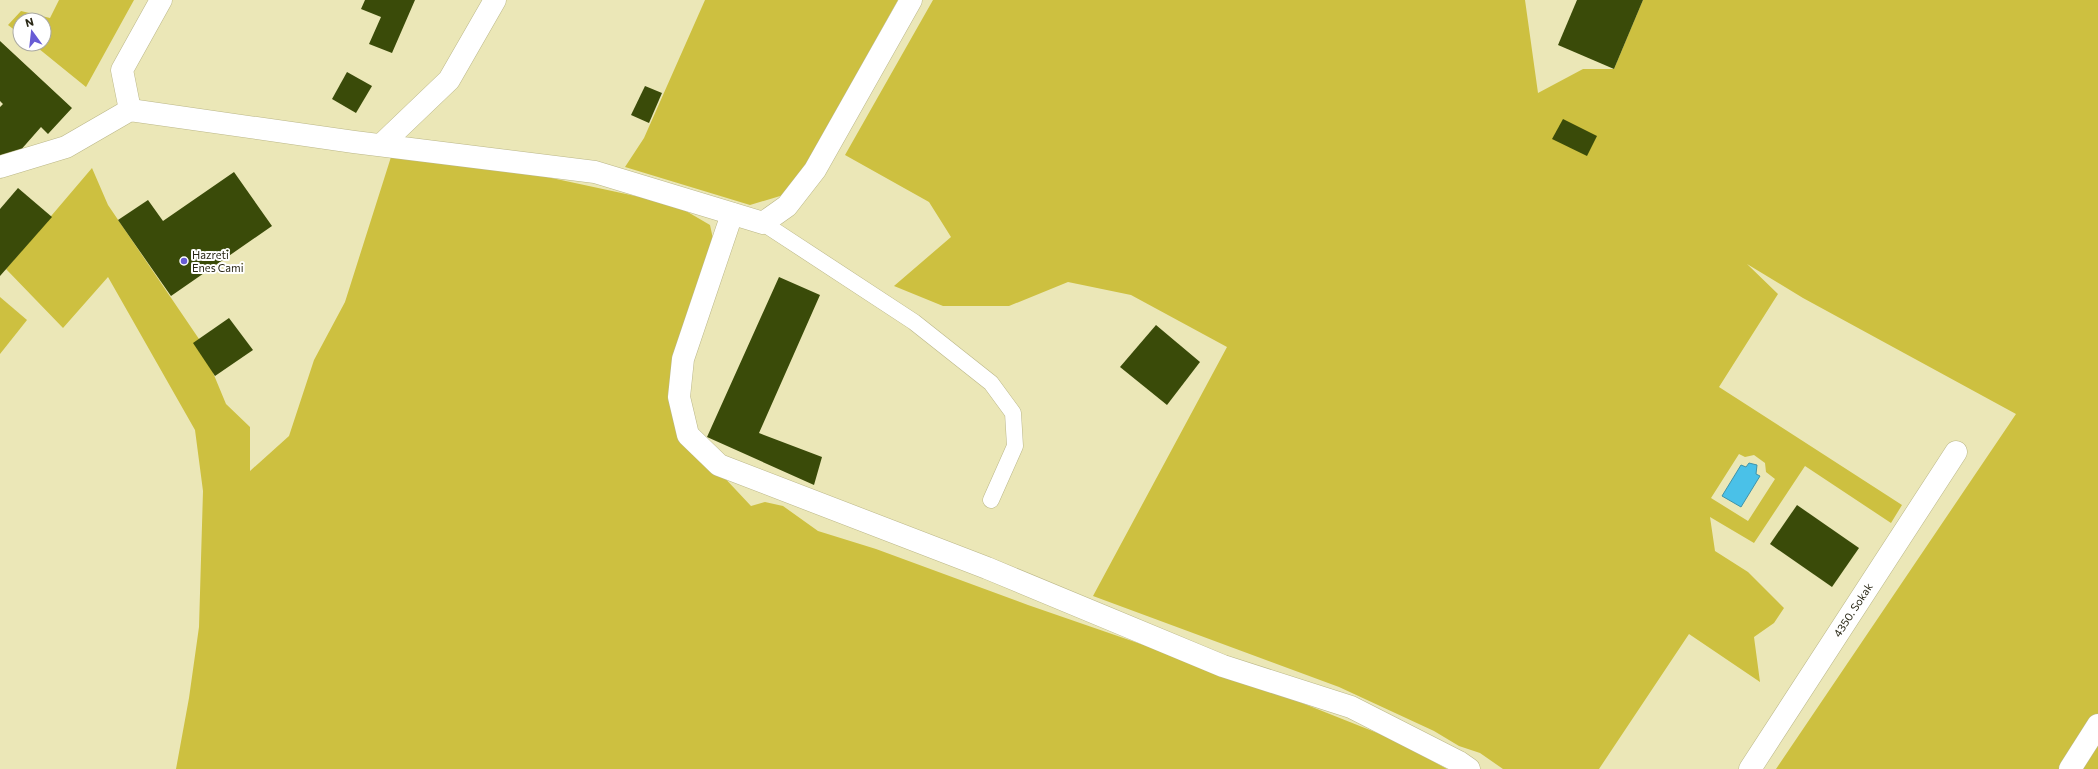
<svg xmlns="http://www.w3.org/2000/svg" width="2098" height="769" font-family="Commissioner,sans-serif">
<rect width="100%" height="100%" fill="#ebe7b7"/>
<!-- green -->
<g fill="#cdc040" fill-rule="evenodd">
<polygon points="59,0 134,0 86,87 33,44 44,44 44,20 20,20 20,34 8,25 21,11 50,18"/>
<polygon points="705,0 898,0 790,193 750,205 625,167 644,138"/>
<path d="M 933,0 L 1525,0 L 1538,93 L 1583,69 L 1614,69 L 1643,0 L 2098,0 L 2098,769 L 1776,769 L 2016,414 L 1803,298 L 1747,264 L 1778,294 L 1719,387 L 1902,505 L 1891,523 L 1805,466 L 1754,543 L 1710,517 L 1715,551 L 1748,572 L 1784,608 L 1774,623 L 1754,637 L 1760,682 L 1689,634 L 1599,769 L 1503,769 L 1480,753 L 1459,746 L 1434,731 L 1339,687 L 1093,596 L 1227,347 L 1131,295 L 1068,282 L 1009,306 L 943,306 L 894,286 L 951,237 L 929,202 L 845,155 ZM 1739,454 L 1745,457 L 1754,455 L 1765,463 L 1766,472 L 1775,479 L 1748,521 L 1711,498 Z"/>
<polygon points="391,157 547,177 640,197 686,211 710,225 715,248 674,424 751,506 765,502 783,506 818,531 876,549 1028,605 1242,679 1395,740 1447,769 176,769 189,698 199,627 203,491 195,430 108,277 63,328 6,269 92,168 108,205 199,339 226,404 250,427 250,471 289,436 314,360 345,302"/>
<polygon points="0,297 27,320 0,354"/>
</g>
<!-- water -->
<polygon fill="#4ac1e8" stroke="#4093a9" points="1749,463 1757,465 1756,474 1760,476 1741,507 1722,496 1741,465 1746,467"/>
<!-- building -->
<g fill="#3a4b09">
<polygon points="365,0 415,0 392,53 369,44 381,17 361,9"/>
<polygon points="1577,0 1643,0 1614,69 1558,45"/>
<polygon points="0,41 72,108 48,134 41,127 19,152 0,156 0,107 3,104 0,101"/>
<polygon points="347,72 372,86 356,113 332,99"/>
<polygon points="645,86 662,93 649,123 631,115"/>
<polygon points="1563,119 1597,136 1587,156 1552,139"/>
<polygon points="234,172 272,226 171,296 118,220 148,200 163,221"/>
<polygon points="18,188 52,217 0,276 0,209"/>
<polygon points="779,277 820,295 759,433 822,457 814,485 707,437"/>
<polygon points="229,318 253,350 215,376 193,343"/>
<polygon points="1156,325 1200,362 1167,405 1120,367"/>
<polygon points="1797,505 1859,548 1832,587 1770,544"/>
</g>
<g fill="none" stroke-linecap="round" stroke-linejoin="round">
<defs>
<polyline id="lane" points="763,223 914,322 991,383 1013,413 1015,446 991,500"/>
<g id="street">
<polyline points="130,110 122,70 161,0"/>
<polyline points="381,145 449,80 495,0"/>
<polyline points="0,167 66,147 130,110 354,142 595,172 763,223 787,206 815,170 911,0"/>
<polyline points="732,214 683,359 679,397 688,435 719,465 987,568 1223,666 1351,707 1459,762 1469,769"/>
<polyline points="1750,769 1956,452"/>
<polyline points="2070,769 2098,725"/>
</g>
</defs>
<!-- lane casing -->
<use href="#lane" stroke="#bbb788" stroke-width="17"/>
<!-- street casing -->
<use href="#street" stroke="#bbb788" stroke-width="23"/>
<!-- lane -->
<use href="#lane" stroke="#fff" stroke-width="16"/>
<!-- street -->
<use href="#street" stroke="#fff" stroke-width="22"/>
</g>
<!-- markers -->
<circle fill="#685cd5" stroke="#fff" stroke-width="1.5" cx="184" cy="261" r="4"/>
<g text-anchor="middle" stroke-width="4" stroke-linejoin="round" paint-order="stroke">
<!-- poi labels -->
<g font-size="11" fill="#2a2816" stroke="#fff" text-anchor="start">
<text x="192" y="259">Hazreti<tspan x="192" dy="13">Enes Cami</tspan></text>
</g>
<!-- street labels -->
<g font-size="11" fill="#2a2816" stroke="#fff">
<text transform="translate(1853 610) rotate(-57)" y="4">4350. Sokak</text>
</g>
</g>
<!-- north arrow -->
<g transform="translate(32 32) rotate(345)"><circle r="19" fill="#ffffff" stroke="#aaa9a2"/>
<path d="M0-3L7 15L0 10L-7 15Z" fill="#685cd5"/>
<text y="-6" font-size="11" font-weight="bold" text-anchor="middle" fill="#2a2816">N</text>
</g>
</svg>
